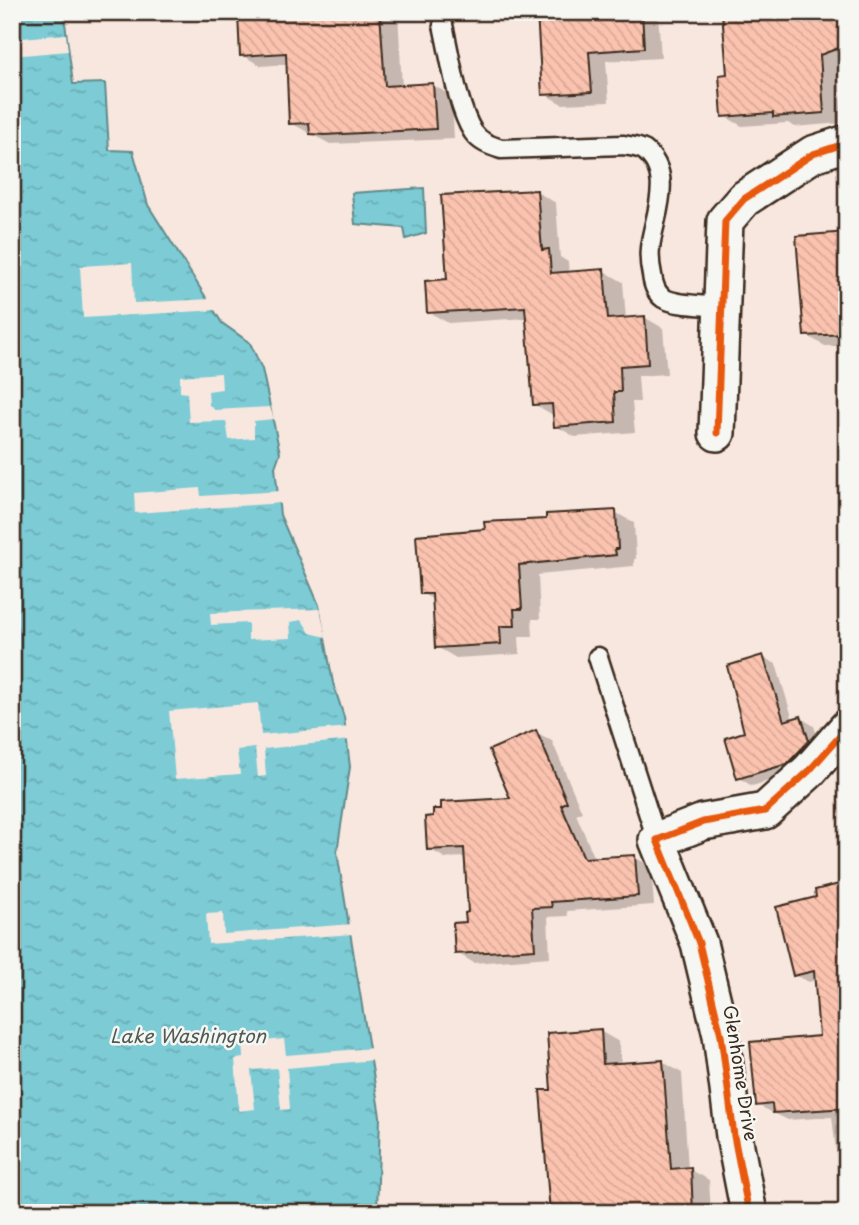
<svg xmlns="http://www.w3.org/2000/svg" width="859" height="1225" font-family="'Playpen Sans',sans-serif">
<defs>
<pattern id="water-ripples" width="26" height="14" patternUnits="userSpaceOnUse" patternTransform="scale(1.75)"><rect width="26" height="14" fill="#7bcbd5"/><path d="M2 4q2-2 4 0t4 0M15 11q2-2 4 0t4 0" fill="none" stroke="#6baeb6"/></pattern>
<pattern id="building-back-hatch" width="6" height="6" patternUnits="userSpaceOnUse" patternTransform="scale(1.75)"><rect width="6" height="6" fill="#fbc3af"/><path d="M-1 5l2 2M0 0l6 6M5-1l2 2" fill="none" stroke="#d8a896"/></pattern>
</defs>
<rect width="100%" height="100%" fill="#f8e7de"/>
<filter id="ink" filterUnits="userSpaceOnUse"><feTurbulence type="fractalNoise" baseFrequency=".0143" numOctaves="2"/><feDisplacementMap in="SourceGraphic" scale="14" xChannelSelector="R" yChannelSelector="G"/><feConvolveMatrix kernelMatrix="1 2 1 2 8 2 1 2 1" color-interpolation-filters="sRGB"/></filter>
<g filter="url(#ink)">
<!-- water -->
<g fill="url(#water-ripples)" stroke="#618b8c" stroke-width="2">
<polygon points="12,12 76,12 64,15 73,84 105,83 109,150 133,151 148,205 222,323 250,343 262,369 280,453 275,467 280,515 319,605 333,683 344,717 350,767 337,852 380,1116 377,1213 12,1213"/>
<polygon points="424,188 426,233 406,239 404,228 355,224 352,193"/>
</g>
<!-- pier -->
<g fill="#f8e7de">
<polygon points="66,34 68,51 12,56 12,39"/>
<polygon points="132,263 134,303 211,299 218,310 83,318 80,266"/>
<polygon points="221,373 222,389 208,391 209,405 215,410 270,407 274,419 254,421 254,438 229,440 226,421 189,422 187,393 180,392 180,376"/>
<polygon points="200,488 201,496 281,491 282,503 135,513 134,493"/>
<polygon points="320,609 326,637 310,633 302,620 290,622 291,638 248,640 248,623 211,625 210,613"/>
<polygon points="258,703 261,735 349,727 350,740 264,749 266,776 258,777 255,748 237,750 240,774 175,779 169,711"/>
<polygon points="223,913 224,934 352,924 354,934 208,944 206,914"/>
<polygon points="284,1039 286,1055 373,1048 375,1060 287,1068 290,1109 281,1110 277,1068 251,1070 255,1109 239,1111 235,1059 244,1058 243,1043"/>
</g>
<!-- shadow -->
<g fill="#0003">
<polygon points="239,12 398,12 402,87 433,85 452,96 454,139 330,144 291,123 288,64 261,66 242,55"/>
<polygon points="539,12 658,12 661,58 606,61 609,102 562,104 544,94"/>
<polygon points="847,12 847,62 838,65 842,123 794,127 788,123 742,126 724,116 729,76"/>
<polygon points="537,192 556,203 560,257 568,262 569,273 604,271 623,282 626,319 644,317 663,328 667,374 638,376 640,402 632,402 635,432 575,437 556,426 553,415 534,404 527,318 448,323 429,312 449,281"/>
<polygon points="847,234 847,346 825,346 806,335"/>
<polygon points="615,512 634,523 636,559 634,559 634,566 538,575 540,619 532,619 533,636 519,636 520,654 456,658 437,647 434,600 421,593 487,531"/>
<polygon points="763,657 776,664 793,720 801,718 814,726 821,749 801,771 752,786 739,778"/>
<polygon points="536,732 552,741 582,812 576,814 595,859 634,857 651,866 654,905 567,911 568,916 548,917 550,957 474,963 457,953 470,914 466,857 445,858 429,849 512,800"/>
<polygon points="847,884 847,1174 838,1169 832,1117 788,1120 757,1105 820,1038 816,980 808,982 795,975 818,898"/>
<polygon points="600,1031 619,1042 621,1065 663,1062 682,1073 688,1169 709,1180 711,1213 551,1213 552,1091"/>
</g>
<!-- building -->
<g fill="url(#building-back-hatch)" stroke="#3b2a1e" stroke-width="2">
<polygon points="278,12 380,12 385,86 433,83 436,129 324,135 310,134 309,123 289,124 286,53 240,56 238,15"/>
<polygon points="537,12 642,12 644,48 589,52 592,92 542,95"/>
<polygon points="722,12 847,12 847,45 820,55 824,113 773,117 773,113 722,117 719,75 727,74"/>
<polygon points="537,190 542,250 549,249 551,273 604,269 608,319 645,316 648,364 620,366 621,392 614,392 616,422 554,427 552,404 533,405 525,307 427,313 425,281 447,279 441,195"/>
<polygon points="847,232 847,334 804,336 796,236"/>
<polygon points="616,510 618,549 615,549 616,555 519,565 522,609 514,609 515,626 500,626 501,644 435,648 432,594 420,594 416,535 485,529 484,522 546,519 546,514"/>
<polygon points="763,655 784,721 801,716 809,741 787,764 737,779 725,738 744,732 727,666"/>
<polygon points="536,730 567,802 561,805 584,858 635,855 638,896 551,902 552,907 532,908 535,949 455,954 453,923 466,922 465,913 468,912 464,848 427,850 425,817 433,816 433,809 441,809 441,802 510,798 489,750"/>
<polygon points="847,882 847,1108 773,1113 772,1104 756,1106 750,1042 819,1036 814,971 793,976 776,907 816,897 815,890"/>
<polygon points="601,1029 603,1064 663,1060 671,1169 691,1167 693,1213 550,1213 540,1090 551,1090 547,1033"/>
</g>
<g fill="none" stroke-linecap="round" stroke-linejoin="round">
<defs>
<g id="service">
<path d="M 443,25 C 450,55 457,107 473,132 C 480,142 489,145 501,149 L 623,145 C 630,146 639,147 644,150 C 676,174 653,219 650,248 C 649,257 650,266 652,275 C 653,283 656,293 663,298 C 676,306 707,305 722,307"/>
<polyline points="598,657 657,840"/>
</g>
<g id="minor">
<polyline points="717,433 725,221 744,199 813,154 847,143"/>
<polyline points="749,1213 734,1136 721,1035 699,943 657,840 703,822 765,811 809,771 847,728"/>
</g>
</defs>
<!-- service casing -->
<use href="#service" stroke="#3b2a1e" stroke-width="23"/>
<!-- minor casing -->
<use href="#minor" stroke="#3b2a1e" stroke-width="40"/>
<!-- service -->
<use href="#service" stroke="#f6f6f2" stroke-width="18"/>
<!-- minor -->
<use href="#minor" stroke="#f6f6f2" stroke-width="35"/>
<defs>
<g id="cycleway">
<polyline points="717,433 725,221 744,199 813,154 847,143"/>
<polyline points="749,1213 734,1136 721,1035 699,943 657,840 703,822 765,811 809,771 847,728"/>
</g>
</defs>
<!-- cycleway casing -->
<use href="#cycleway" stroke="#f6f6f2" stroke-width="11"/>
<!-- cycleway -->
<use href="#cycleway" stroke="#e8590c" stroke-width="7"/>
</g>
</g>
<g text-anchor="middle" stroke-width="5" stroke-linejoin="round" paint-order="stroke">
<!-- street labels -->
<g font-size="18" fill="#3b2a1e" stroke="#f6f6f2">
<text transform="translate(740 1073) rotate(81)" y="6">Glenhome Drive</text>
</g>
<!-- water labels -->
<g font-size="19" font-style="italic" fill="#4e5a55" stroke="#f6f6f2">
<text x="188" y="1043">Lake Washington</text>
</g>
</g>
<!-- margin -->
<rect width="859" height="1225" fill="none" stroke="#f6f6f2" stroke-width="42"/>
<rect x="21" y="21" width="817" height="1183" fill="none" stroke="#3b2a1e" stroke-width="2.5" filter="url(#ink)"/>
</svg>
